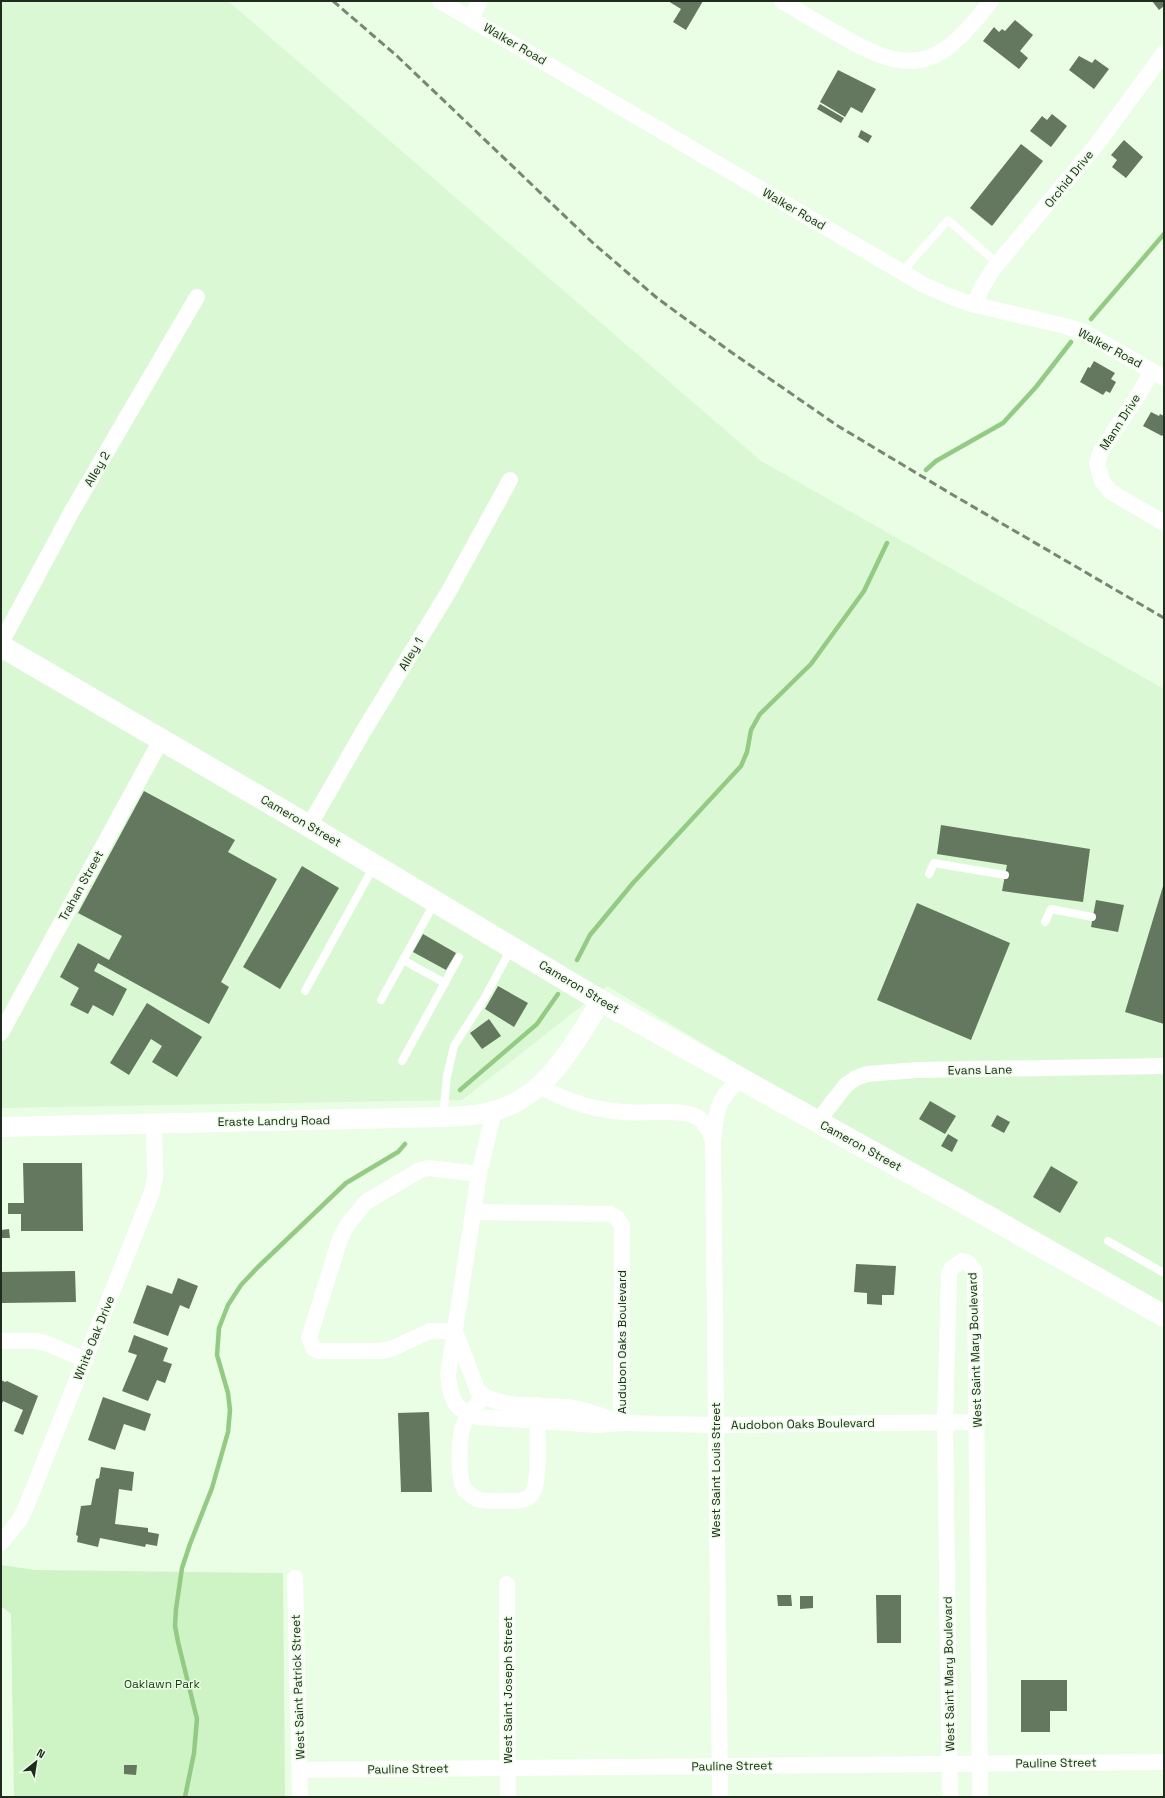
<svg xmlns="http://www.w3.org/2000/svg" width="1165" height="1798" font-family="'Space Grotesk',sans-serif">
<rect width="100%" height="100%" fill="#eafde5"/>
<!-- built -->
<polygon fill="#daf8d3" points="1,1 228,1 761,461 1164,689 1164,1319 607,986 462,1100 1,1108"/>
<!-- green -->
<polygon fill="#cef3c4" points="1,1565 35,1570 283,1573 285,1797 14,1797 11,1614 1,1606"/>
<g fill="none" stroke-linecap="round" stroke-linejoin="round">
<!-- stream -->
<g stroke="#93cb84" stroke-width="4.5">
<polyline points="1091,319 1164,234"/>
<polyline points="926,470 936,461 1003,423 1036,387 1071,342"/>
<polyline points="577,960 590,935 633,883 741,766 747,752 751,730 760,714 811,664 864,591 887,543"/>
<polyline points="460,1090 537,1024 558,994"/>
<polyline points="185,1797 194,1753 197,1719 178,1642 175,1626 176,1609 182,1568 190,1544 212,1488 228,1432 230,1410 228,1393 217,1355 219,1328 228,1305 241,1285 258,1267 346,1183 398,1152 405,1144"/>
</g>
</g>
<!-- building -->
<g fill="#63785e">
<polygon points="668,1 703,1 686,30 673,22 681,9"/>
<polygon points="1152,1 1164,1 1164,6 1159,10"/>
<polygon points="1015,20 1033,35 1020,51 1028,58 1019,69 983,41 994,27 999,32 1002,29 1005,31"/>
<polygon points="1079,56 1092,63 1095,59 1109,69 1094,89 1069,70"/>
<polygon points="838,70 876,89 862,113 851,107 845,117 820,102"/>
<polygon points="820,104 844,118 841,123 817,109"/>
<polygon points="1052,114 1067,126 1051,147 1030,131 1042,116 1047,120"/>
<polygon points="861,130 872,136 868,143 858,137"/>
<polygon points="1124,140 1143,157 1126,178 1112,167 1117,160 1111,155"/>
<polygon points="1021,144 1043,161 992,226 970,208"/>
<polygon points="1094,361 1115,373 1111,379 1116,382 1110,393 1106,391 1103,395 1080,382 1088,367 1090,368"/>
<polygon points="1151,412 1159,416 1160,414 1164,416 1164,433 1162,436 1143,426"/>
<polygon points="144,791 235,840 228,852 277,879 221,982 229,987 209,1024 98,963 94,971 127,989 113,1016 93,1005 88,1014 70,1005 79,988 60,977 78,943 109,960 122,936 78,913"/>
<polygon points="941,825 1090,849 1083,902 1002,891 1007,865 937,854"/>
<polygon points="302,866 339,888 280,989 243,967"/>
<polygon points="1164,883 1164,1024 1125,1012"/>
<polygon points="1096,900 1124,905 1118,932 1091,927"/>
<polygon points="917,903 1010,943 971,1040 877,1000"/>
<polygon points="423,934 456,953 446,970 413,952"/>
<polygon points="498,986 528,1003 514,1027 485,1009"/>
<polygon points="147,1003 202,1037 177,1077 152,1062 162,1046 151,1039 129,1075 110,1063"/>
<polygon points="489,1019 501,1036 482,1049 470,1033"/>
<polygon points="930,1101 956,1116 945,1134 919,1119"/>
<polygon points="997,1115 1010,1122 1004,1133 991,1126"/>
<polygon points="948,1134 958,1140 952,1152 941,1146"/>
<polygon points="23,1163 82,1163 83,1231 21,1231 21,1214 8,1214 8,1203 24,1203"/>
<polygon points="1051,1166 1078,1182 1060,1213 1033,1197"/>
<polygon points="9,1229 10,1238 1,1238 1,1230"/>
<polygon points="856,1264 896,1266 894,1295 882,1295 882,1305 867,1304 867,1293 854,1292"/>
<polygon points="75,1271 76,1302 1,1303 1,1272"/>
<polygon points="178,1278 198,1286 189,1309 180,1305 168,1336 133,1323 147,1285 172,1294"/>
<polygon points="134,1335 168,1348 163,1361 172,1364 165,1383 157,1380 148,1401 122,1391 137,1355 128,1352"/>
<polygon points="1,1380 5,1382 7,1381 38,1396 23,1435 14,1431 23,1410 3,1401 1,1406"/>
<polygon points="103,1397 151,1414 145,1431 124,1424 115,1450 88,1440"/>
<polygon points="429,1412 432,1492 401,1492 398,1413"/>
<polygon points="101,1467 134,1472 132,1491 119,1489 115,1524 148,1528 148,1532 159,1534 157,1546 146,1544 145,1547 100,1538 98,1547 77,1542 78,1536 76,1535 81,1506 91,1505 96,1479 99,1478"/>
<polygon points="777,1595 791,1595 792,1606 778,1606"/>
<polygon points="876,1595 901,1595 901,1643 877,1643"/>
<polygon points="800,1596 813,1596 813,1608 800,1609"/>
<polygon points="1021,1680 1067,1680 1067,1711 1050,1711 1050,1732 1021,1732"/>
<polygon points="124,1765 137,1765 136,1775 124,1774"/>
</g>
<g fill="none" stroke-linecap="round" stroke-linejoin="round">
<!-- service -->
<g stroke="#fff" stroke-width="8">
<polyline points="902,272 948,220 998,264"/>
<polyline points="929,874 934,863 1005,875"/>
<polyline points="1045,922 1051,909 1092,917"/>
<polyline points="403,960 445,983"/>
<polyline points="305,991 374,866"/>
<polyline points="381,1000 435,902"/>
<polyline points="402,1061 459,957"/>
<polyline points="443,1116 447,1076 454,1046 484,999 511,949"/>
<polyline points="1108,1241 1164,1273"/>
</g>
<!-- minor -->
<g stroke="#fff" stroke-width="16">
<polyline points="440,1 924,285 954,298 975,305 1065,326 1084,332 1164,378"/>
<path d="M 782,1 C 801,12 820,24 840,35 C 873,54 911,75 947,48 C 964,35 978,18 991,1"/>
<polyline points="471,18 480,1"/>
<polyline points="975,305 982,287 994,268 1097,144 1164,53"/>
<polyline points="1152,371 1136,399 1101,451 1097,463 1102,481 1111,492 1164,523"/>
<polyline points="1,643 72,511 197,297"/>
<polyline points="309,826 363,732 449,591 510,480"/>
<polyline points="1,1033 161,740"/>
<path d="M 540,1086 C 565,1101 595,1110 624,1112 C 643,1114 681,1108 697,1117 C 707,1123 710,1132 713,1142"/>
<path d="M 494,1111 L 479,1174 L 448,1375 C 450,1397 454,1411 478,1417 L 598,1425 L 621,1423 L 716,1425 L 977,1422"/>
<polyline points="817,1122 846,1085 856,1078 867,1074 917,1070 1164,1066"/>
<polyline points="474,1212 610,1214 617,1218 622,1226 621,1423"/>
<polyline points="455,1331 430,1331 391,1349 379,1351 319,1351 314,1349 309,1338 340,1239 347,1225 366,1202 420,1170 429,1168 479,1174"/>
<path d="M 455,1332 L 478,1391 C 496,1409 542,1405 567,1407 C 585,1409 602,1416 618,1422"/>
<polyline points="1,1341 37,1341 48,1344 86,1360"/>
<path d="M 483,1396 C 477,1405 468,1414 464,1424 C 459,1435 457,1479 465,1490 C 468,1493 473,1497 477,1499 C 486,1502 517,1502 526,1499 C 529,1498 532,1494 534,1490 C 540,1476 537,1423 537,1405"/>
<polyline points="1,1543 19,1521 26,1507 152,1192 155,1178 154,1124"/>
<polyline points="295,1578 300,1797"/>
<polyline points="507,1584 508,1797"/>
<polyline points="301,1770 1164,1762"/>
<path d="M 720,1797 L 713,1142 C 717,1110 715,1102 740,1079"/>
<polyline points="950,1797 945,1423 949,1273 952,1268 962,1261 967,1262 975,1271 980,1797"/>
</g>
<!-- tertiary -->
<path stroke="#fff" stroke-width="20" d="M 1,1127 L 445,1117 C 460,1116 476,1116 490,1112 C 546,1099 573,1045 601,1001"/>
<!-- primary -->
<polyline stroke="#fff" stroke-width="22" points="1,646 309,826 601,1001 966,1204 1164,1316"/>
<!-- rail -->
<polyline stroke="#798675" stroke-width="3" stroke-dasharray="8 4" stroke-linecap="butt" points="333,1 397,56 593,243 657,298 731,352 838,426 953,495 1164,618"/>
</g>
<g text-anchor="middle" stroke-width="3" stroke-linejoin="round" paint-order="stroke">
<!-- street labels -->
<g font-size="12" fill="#212a1e" stroke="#eafde5">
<text transform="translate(515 44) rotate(30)" y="4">Walker Road</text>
<text transform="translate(1069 179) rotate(-51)" y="4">Orchid Drive</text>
<text transform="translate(794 209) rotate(30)" y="4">Walker Road</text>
<text transform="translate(1110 348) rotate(28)" y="4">Walker Road</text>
<text transform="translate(1120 422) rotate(-57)" y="4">Mann Drive</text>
<text transform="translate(97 469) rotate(-60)" y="4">Alley 2</text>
<text transform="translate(411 654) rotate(-59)" y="4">Alley 1</text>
<text transform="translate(301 821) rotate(30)" y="4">Cameron Street</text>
<text transform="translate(81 886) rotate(-61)" y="4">Trahan Street</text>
<text transform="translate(579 987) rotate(31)" y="4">Cameron Street</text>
<text transform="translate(980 1070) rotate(-1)" y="4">Evans Lane</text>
<text transform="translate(274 1121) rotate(-1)" y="4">Eraste Landry Road</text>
<text transform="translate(861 1146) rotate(29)" y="4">Cameron Street</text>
<text transform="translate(94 1338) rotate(-68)" y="4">White Oak Drive</text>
<text transform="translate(622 1342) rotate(-90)" y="4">Audubon Oaks Boulevard</text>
<text transform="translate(975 1350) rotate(-92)" y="4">West Saint Mary Boulevard</text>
<text transform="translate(803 1424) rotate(-1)" y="4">Audobon Oaks Boulevard</text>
<text transform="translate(716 1470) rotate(-90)" y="4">West Saint Louis Street</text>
<text transform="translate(949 1674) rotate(-91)" y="4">West Saint Mary Boulevard</text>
<text transform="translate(298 1687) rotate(-92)" y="4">West Saint Patrick Street</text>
<text transform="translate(508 1690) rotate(-90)" y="4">West Saint Joseph Street</text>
<text transform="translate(1056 1763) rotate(-1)" y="4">Pauline Street</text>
<text transform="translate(732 1766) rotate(-1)" y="4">Pauline Street</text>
<text transform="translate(408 1769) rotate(-1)" y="4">Pauline Street</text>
</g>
<!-- park labels -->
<g font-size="12" fill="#193e0e" stroke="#eafde5">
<text x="162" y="1688">Oaklawn Park</text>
</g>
</g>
<!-- border -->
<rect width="1165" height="1798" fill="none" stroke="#212a1e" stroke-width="4"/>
<!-- north arrow -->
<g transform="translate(36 1762) rotate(30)" stroke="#eafde5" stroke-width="3" paint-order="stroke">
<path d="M0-3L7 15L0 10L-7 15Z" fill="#212a1e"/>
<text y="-6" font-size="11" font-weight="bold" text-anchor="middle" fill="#212a1e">N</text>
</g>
</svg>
